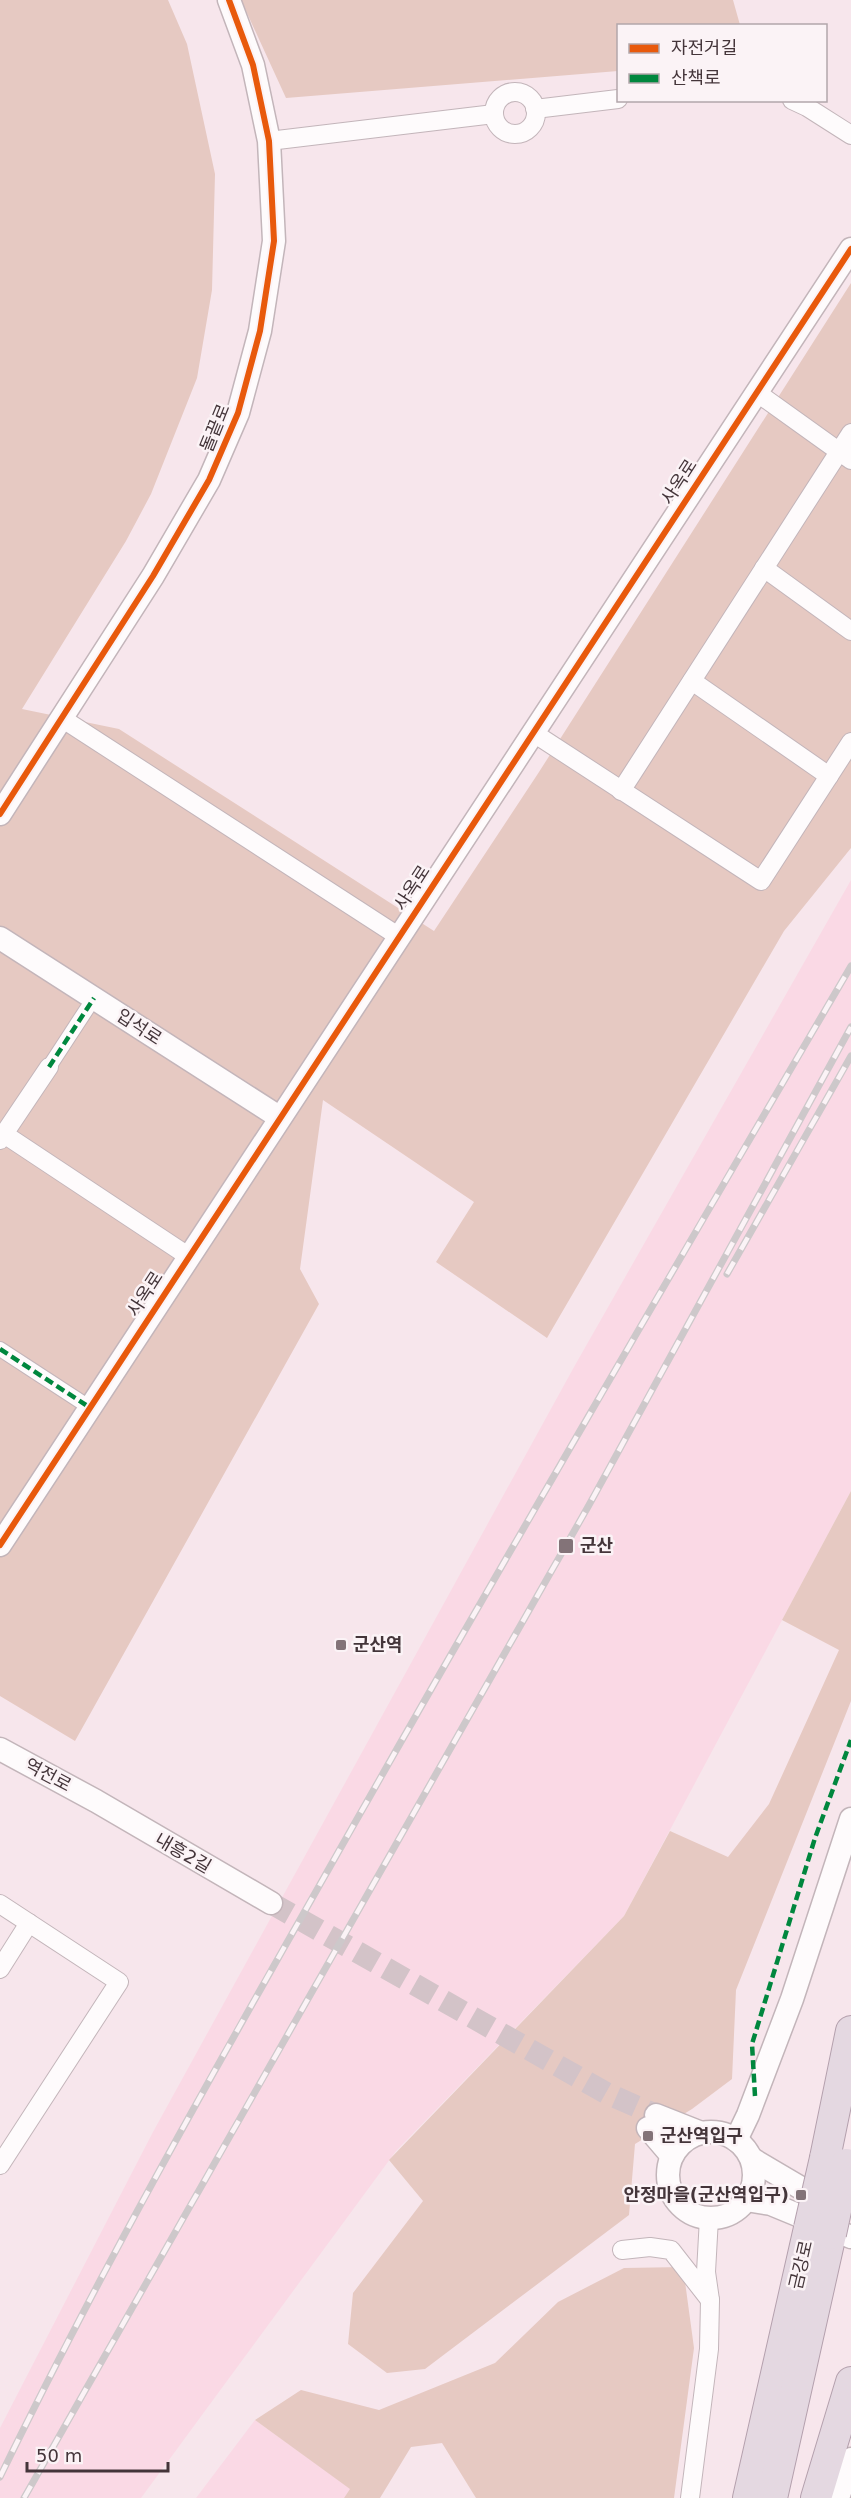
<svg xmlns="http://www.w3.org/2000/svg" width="851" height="2498" font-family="'DejaVu Sans','Noto Sans KR',sans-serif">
<rect width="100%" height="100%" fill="#f7e6ec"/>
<!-- built -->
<g fill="#fad9e5">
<polygon points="851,880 851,1491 624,1916 396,2151 141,2498 0,2498 0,2428 153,2132 574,1367"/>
<polygon points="255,2420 351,2489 344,2498 196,2498"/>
</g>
<!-- green -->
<g fill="#e6c9c2">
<polygon points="0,0 168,0 187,44 215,174 212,290 197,378 151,494 126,541 22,709 119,729 434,931 539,772 851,283 851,848 784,931 547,1338 436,1262 474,1202 323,1100 300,1269 319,1304 75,1741 0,1696"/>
<polygon points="241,0 733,0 740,25 618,26 618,71 286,98"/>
<polygon points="851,1491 851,1701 736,1990 732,2079 692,2109 635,2144 629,2215 425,2369 387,2373 348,2344 353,2293 423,2201 389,2160 624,1916 670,1831 728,1857 769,1804 839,1650 782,1620"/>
<polygon points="683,2267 694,2348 674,2498 476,2498 442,2443 411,2447 380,2498 344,2498 350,2489 255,2420 301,2390 379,2410 495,2363 558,2302 624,2268"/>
</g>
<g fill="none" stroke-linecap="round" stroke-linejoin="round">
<!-- tertiary-tunnel -->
<polyline stroke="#d3c3c8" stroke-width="22" stroke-dasharray="22 11" stroke-linecap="butt" points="271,1903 606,2093 656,2115"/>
<defs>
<g id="pedestrian">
<polyline points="49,1067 94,998"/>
<polyline points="0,1349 89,1407"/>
</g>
<g id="minor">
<circle cx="515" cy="113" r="21"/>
<polyline points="792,100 807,107 851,135"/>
<polyline points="535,109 618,99"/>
<polyline points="269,141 494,114"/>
<polyline points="756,392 851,460"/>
<polyline points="764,568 851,631"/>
<polyline points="692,681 829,776"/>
<polyline points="63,719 398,936"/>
<polyline points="532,732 761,881 851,742"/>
<polyline points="621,791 851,433"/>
<polyline points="4,1134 49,1067"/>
<polyline points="0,1140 4,1134 188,1256"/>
<polyline points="0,1904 119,1982 0,2165"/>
<polyline points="0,1969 29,1923"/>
<polyline points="622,2250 650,2247 671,2250 710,2300"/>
<polyline points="690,2498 709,2349 710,2300 706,2272 709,2218"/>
</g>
<g id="tertiary">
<polyline points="0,814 153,576 209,480 238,413 260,331 274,241 269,141 253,65 229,0"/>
<polyline points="0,938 279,1117"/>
<polyline points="0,1545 851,249"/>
<polyline points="0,1749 96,1801 271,1903"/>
<polyline points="656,2115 699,2132"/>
<polyline points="648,2128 671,2155"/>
<circle cx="711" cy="2175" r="43"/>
<polyline points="736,2140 748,2115 792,1999 851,1819"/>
<polyline points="752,2159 801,2188 830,2198"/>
<polyline points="746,2200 771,2204 851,2237"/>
<polyline points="838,2498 851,2459"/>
</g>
<g id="trunk">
<polyline points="825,2158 851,2031"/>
<polyline points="748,2498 809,2228"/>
<polyline points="772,2498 831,2234"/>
<polyline points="816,2498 851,2382"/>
</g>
</defs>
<!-- pedestrian casing -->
<use href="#pedestrian" stroke="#c3b5ba" stroke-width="16"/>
<!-- minor casing -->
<use href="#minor" stroke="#c3b5ba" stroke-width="20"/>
<!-- tertiary casing -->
<use href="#tertiary" stroke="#c3b5ba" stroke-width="25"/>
<!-- trunk casing -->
<use href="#trunk" stroke="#b4a0ad" stroke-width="32"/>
<!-- pedestrian -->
<use href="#pedestrian" stroke="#fefbfc" stroke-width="14"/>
<!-- minor -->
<use href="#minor" stroke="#fefbfc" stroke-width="18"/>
<!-- tertiary -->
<use href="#tertiary" stroke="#fefbfc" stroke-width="22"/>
<!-- trunk -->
<use href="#trunk" stroke="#e4d8e1" stroke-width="30"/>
<defs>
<g id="rail">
<polyline points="727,1274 851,1056"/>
<path d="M 0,2477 C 100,2271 214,2071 327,1872 C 499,1568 675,1267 851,966"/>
<polyline points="24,2498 589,1505 851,1027"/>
</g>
</defs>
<!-- rail casing -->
<use href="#rail" stroke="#cdc8ca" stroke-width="7"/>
<!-- rail -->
<use href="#rail" stroke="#fbf3f6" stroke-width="4.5" stroke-dasharray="14" stroke-linecap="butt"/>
<defs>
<g id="trunk-bridge">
<polyline points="809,2228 825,2158"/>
<polyline points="831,2234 846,2164"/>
</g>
</defs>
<!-- trunk-bridge casing -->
<use href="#trunk-bridge" stroke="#b4a0ad" stroke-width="32" stroke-linecap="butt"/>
<!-- trunk-bridge -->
<use href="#trunk-bridge" stroke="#e4d8e1" stroke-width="30"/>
<!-- quiet -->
<g stroke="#00873e" stroke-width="4.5" stroke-dasharray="9 4.5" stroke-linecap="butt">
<polyline points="49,1067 94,998"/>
<polyline points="0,1349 89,1407"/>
<polyline points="755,2096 752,2044 815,1838 851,1740"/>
</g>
<defs>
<g id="cycleway">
<polyline points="0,814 153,576 209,480 238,413 260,331 274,241 269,141 253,65 229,0"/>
<polyline points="0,1545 851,249"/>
</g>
</defs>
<!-- cycleway casing -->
<use href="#cycleway" stroke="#fbf3f6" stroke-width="10"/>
<!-- cycleway -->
<use href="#cycleway" stroke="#e8590c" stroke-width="6"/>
</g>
<!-- markers -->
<g fill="#837378" stroke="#fbf3f6" stroke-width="2">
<rect x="558" y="1538" width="16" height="16" rx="3"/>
<rect x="335" y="1639" width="12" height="12" rx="3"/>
<rect x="642" y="2130" width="12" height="12" rx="3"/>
<rect x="795" y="2189" width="12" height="12" rx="3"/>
</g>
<g text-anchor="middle" stroke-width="5" stroke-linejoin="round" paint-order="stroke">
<!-- street labels -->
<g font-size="18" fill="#44353a" stroke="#fbf3f6">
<text transform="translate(215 428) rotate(-68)" y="6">돌끝로</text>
<text transform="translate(679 482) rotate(-57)" y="6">사옥로</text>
<text transform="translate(412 888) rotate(-57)" y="6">사옥로</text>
<text transform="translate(139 1027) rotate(33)" y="6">입석로</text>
<text transform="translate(145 1294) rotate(-57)" y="6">사옥로</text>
<text transform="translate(48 1775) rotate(28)" y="6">역전로</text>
<text transform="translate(183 1853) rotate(30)" y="6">내흥2길</text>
<text transform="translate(801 2265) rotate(-77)" y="6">금강로</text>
</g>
<!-- poi labels -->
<g font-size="18" font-weight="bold" fill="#44353a" stroke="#fbf3f6" text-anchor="start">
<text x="580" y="1552">군산</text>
<text x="353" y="1651">군산역</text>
<text x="660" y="2142">군산역입구</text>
<text x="789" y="2201" text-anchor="end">안정마을(군산역입구)</text>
</g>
</g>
<!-- legend -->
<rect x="617" y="24" width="210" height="78" fill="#fbf3f6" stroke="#b2a7ab" stroke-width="1.5"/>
<rect x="629" y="44" width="30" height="9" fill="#e8590c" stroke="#b2a7ab" stroke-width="1.5"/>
<text x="671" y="54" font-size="18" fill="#44353a">자전거길</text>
<rect x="629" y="74" width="30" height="9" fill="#00873e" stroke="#b2a7ab" stroke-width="1.5"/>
<text x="671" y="84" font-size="18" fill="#44353a">산책로</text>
<!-- scale -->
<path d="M27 2462v9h141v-9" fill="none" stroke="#44353a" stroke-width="3"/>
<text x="36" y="2462" font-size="18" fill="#44353a" stroke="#fbf3f6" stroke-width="4.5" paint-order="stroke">50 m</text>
</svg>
